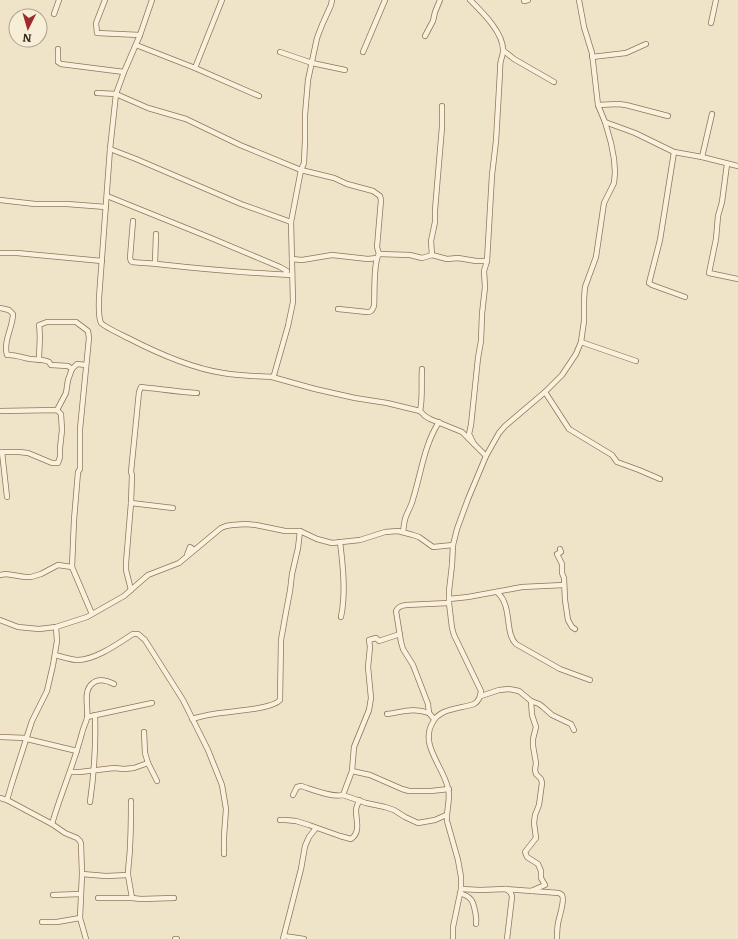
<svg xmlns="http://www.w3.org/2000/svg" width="738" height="939" font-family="Literata,serif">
<rect width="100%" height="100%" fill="#f0e4c8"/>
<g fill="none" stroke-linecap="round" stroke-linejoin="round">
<defs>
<g id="minor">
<polyline points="105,0 96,23 97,33 140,35"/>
<path d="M 152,0 L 140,35 L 124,72 L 116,94 L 110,149 L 99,298 C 99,304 98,317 101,323 C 105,327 122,335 128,338 C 157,353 190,368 223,373 C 239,376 256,376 272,377 L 274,375 L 288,326 L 293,302 L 291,222 L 301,170 L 304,163 L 305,140 L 305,115 L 308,80 L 317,38 L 322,25 L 331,5 L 332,0"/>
<path d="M 470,0 C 482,12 504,33 503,51 C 503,54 502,57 501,60 C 500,64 500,68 500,72 L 496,141 L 492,175 L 487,261 L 484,271 L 485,287 L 482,314 L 481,341 L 478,358 L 471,425 L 469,434 L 474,444"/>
<polyline points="524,1 528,0"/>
<polyline points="54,14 59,0"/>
<polyline points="711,23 716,0"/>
<polyline points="425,36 433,21 435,12 440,0"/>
<polyline points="136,45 195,68 259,96"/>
<polyline points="58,49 58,62 61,64 124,72"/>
<polyline points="504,51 514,59 554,82"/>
<polyline points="280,52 312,63 345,70"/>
<polyline points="363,52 385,0"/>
<polyline points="592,57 626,53 646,44"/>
<polyline points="195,68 222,0"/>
<path d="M 97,93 L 116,94 L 148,108 L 186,119 L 240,145 L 301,170 L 334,178 L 347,184 L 373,191 L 380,196 L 381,200 L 377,247 L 379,254 C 373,263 375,294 374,306 C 372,310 372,312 367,312 L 338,309"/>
<polyline points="598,105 618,104 626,105 668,116"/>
<polyline points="605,122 635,133 674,152 702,157 738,166"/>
<polyline points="110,149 136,159 241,204 291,222"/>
<polyline points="674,152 660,240 649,283 652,285 685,297"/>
<polyline points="702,157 712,114"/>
<polyline points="727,164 722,202 718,216 716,239 709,273 738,279"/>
<polyline points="107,196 211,238 280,267 287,271 285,274"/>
<polyline points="0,200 35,204 67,204 106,207"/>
<path d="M 133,221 L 130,258 L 131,261 L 132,262 C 141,263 149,263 157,264 C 202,269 247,273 292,275"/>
<polyline points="0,253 17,253 102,261"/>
<polyline points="379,254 410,255 422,258 432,255 447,259 458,258 476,261 487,261"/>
<polyline points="432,255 431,241 435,222 435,210 442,127 442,106"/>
<polyline points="292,259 302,260 332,255 368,259 377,258"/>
<polyline points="155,263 156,234"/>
<path d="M 0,308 L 9,310 L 13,314 C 13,327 3,341 7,355 C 15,354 22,358 30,359 C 36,360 43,359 49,362 L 51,365 L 68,366 L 72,369 L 77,364 L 86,365"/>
<polyline points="581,342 636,361"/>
<path d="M 422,369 C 421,383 423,398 420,411 L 425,416 L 430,419 L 462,432 L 486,456"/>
<polyline points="272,377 315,389 355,398 387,403 420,411"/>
<polyline points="545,392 569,429 612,455 617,462 639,470 660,479"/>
<polyline points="57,410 66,393 68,380 72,369"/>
<polyline points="0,411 57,410 61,414 62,430 60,448 60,457 58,463 52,463 28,453 19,452 0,452"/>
<polyline points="2,452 7,497"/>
<polyline points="131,503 173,508"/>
<path d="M 403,532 C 404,526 404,519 407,514 C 409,509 412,504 413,499 C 421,474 424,445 439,422"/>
<path d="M 340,542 C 343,566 346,593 341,617"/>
<polyline points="560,549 561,552 557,554 562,564 562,573 564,578 565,600 568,620 572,627 575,629"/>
<polyline points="187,555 190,547 194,550"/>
<polyline points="72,567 92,614"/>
<path d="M 0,575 L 6,574 L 25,577 L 31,577 L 41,574 L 58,565 L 72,567 L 74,520 L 78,472 L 80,469 L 80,429 L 89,338 L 88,331 L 76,322 L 47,322 L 39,325 C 41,336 39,348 39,360"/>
<path d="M 131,590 L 126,570 L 126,563 L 131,503 L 132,475 L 131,472 L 139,392 L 141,387 C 160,389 178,392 197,393"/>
<path d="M 497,592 C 513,606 504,632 516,644 L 560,669 L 590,680"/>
<polyline points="449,599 468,597 522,587 564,585"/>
<polyline points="0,620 18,627 39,629 56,627 87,617 124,596 148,575 179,563 221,528 226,526 232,525 246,524 256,525 285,531 300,531 317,539 332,543 360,540 385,532 398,531 413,535 419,537 433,547 453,545"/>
<path d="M 55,655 C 62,657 69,659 76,660 C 94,661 119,643 133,634 L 138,634 L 145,640 L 183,700 L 208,750 L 222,785 L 226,809 L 224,836 L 224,854"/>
<polyline points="481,696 499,690 509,689 519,691 531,701 539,704 543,707 552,715 571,724 574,730"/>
<path d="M 387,714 C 403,712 413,707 429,713"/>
<polyline points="87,717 152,703"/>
<path d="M 192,719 C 199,717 207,715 214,714 C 229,711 271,710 280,700 L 281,640 L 286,612 L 290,591 L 292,574 L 298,548 L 300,531"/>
<path d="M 434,719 L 429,713 L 428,704 L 413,665 L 403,649 L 401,642 L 396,611 C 398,606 402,606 406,605 L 449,603"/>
<polyline points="144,732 145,753 148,763 157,781"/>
<polyline points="0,737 27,738"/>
<polyline points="27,739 77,751"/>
<polyline points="352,771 370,775 402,789 409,791 431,791 449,789"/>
<polyline points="70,772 80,772 114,768 124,769 134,768 148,763"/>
<path d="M 293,795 L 297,787 L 301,786 C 311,789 333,798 343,795 L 352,771 L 354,747 L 369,710 L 371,698 L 368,667 L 370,647 L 369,640 L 376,638 L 379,641 L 400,634"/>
<polyline points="343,795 366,803 385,807 394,810 405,817 418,823 435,820 446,815"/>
<polyline points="0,798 7,800 52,824 65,833 77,838 80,841 81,844 82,874 80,918 86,939"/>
<polyline points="7,800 12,783 32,721 47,691 53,665 57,641 56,627"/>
<path d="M 90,802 C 94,774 96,744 95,715"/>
<path d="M 280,820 L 285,820 L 296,821 L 309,825 L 340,836 L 351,839 C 361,832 356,821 356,810 C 356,807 358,804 359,800"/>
<path d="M 52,824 C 61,793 74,764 82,733 C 83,728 86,723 87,718 C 89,708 82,691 93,683 C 99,678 108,681 114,684"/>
<path d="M 82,874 L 106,876 L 128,875 C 128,865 130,856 130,846 C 131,831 131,816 131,801"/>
<polyline points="128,875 132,898 141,899 174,898"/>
<path d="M 461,889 L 480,890 L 506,889 L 559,893 C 560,894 561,894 562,895 C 565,900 560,914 559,919 C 557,925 557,932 557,939"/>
<polyline points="506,889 511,893 512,897 507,939"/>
<polyline points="531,891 545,885 541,878 541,871 538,864 527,857 525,852 536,838 534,823 535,815 539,805 542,783 541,779 536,774 535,770 536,763 533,746 533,739 536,727 532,715 531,701"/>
<path d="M 460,893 C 471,897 473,900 475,911 C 476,916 477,919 476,924"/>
<polyline points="53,895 81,894"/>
<polyline points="98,898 132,898"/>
<polyline points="42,922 57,922 80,918"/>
<polyline points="284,936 304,939"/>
<polyline points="175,939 177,939"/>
<polyline points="283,939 301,869 305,846 309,837 316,828"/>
<path d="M 453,939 L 453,927 L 461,889 L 461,877 L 458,860 L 447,821 C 446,810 451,799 448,788 C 443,766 419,744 433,722 C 435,717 440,714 444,712 C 454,708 465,707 474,704 C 479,701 480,697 481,691 L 454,635 L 452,628 L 449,603 L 449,591 L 452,565 L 453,545 L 457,529 L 468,499 L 486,456 L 499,433 L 505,426 L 545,392 L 562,375 L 576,354 L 581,342 L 584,321 L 584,299 L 585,287 L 596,257 L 604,203 L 614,183 L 615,172 L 614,159 L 611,143 L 605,122 L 598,105 L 592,53 L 584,27 L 579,0"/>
</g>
</defs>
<!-- minor casing -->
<use href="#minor" stroke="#8d765c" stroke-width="6"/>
<!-- minor -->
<use href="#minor" stroke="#faf1dc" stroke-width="4.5"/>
</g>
<!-- north arrow -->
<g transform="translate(28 28) rotate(185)"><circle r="19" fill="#f7eed8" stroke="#ada18e"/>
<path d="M0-3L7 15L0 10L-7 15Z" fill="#9e2a2b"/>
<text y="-6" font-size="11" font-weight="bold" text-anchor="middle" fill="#3d2e20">N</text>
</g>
</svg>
